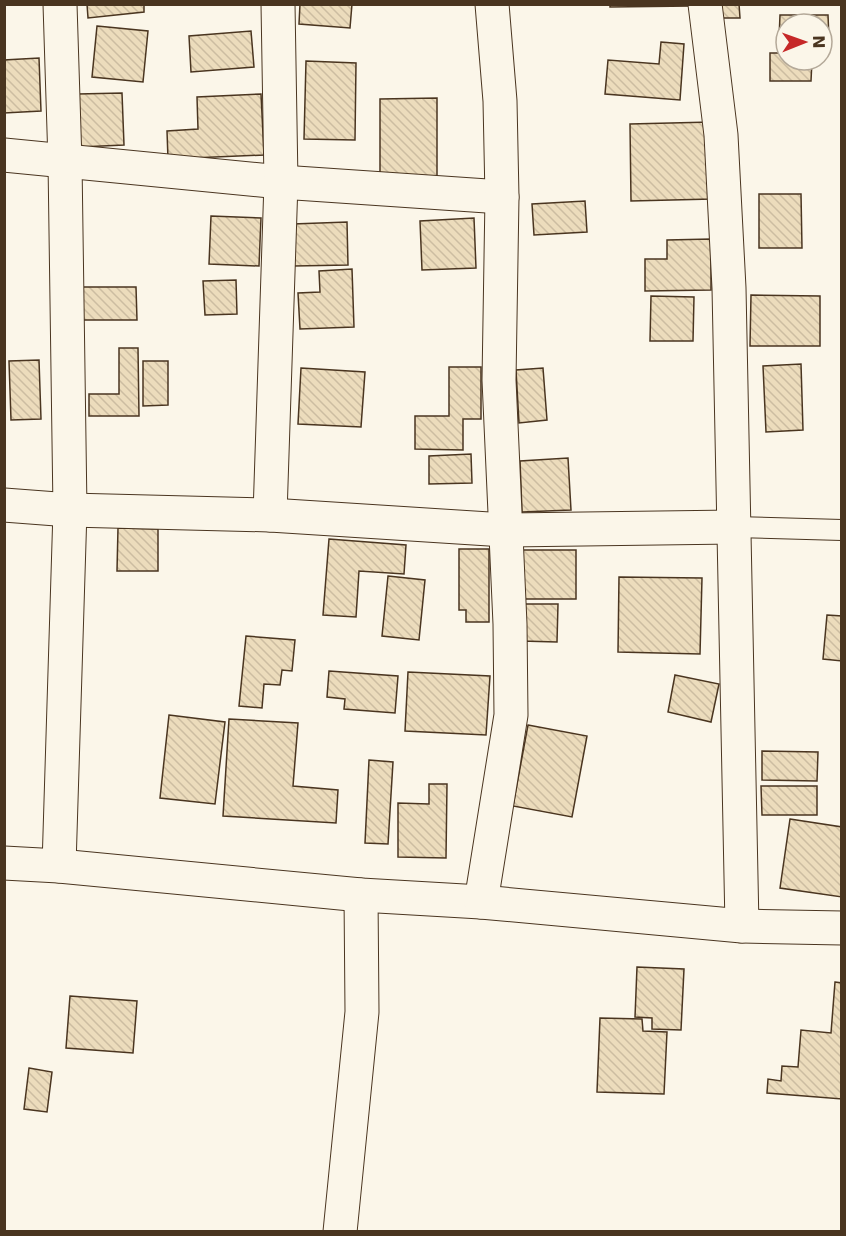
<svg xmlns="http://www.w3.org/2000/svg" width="846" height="1236" font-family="'DejaVu Sans',sans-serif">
<defs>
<pattern id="building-back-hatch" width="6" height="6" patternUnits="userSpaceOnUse" patternTransform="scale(1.5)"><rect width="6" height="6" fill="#ecdcbc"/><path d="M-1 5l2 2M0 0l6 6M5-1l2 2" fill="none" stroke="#ccbda1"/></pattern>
</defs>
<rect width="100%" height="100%" fill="#fbf6e9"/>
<!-- building -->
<g fill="url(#building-back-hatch)" stroke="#4a3520" stroke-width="1.5">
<polygon points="87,4 144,4 144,12 88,18"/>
<polygon points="300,4 352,4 350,28 299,24"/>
<polygon points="610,4 691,4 691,6 610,7"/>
<polygon points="717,4 739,4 740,18 718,18"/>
<polygon points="780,15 828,15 829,39 822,39 822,24 786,24 786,39 779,39"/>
<polygon points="97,26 148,31 143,82 92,77"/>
<polygon points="251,31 254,67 191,72 189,36"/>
<polygon points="661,42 684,44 680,100 605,94 608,60 659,64"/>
<polygon points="770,53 786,53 786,60 812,60 811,81 770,81"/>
<polygon points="39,58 41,111 4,113 4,60"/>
<polygon points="306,61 356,63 355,140 304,139"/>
<polygon points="122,93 124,145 80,147 78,94"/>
<polygon points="261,94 264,155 168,159 167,131 198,129 197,97"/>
<polygon points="437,98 437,178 380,179 380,99"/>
<polygon points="711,122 712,199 631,201 630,124"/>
<polygon points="759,194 801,194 802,248 759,248"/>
<polygon points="585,201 587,232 534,235 532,204"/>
<polygon points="211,216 261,218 259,266 209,264"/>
<polygon points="474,218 476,268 422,270 420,221"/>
<polygon points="347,222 348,265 294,266 293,224"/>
<polygon points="711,239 711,290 645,291 645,259 667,259 667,240"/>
<polygon points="352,269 354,327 300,329 298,293 320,292 319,271"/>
<polygon points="236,280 237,314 205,315 203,281"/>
<polygon points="82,287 136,287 137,320 83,320"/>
<polygon points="751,295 820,296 820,346 750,346"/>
<polygon points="651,296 694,297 693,341 650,341"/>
<polygon points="119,348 138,348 139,416 89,416 89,394 119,394"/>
<polygon points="39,360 41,419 11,420 9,361"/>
<polygon points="143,361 168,361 168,405 143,406"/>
<polygon points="801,364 803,430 766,432 763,366"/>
<polygon points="449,367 481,367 481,419 463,419 463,450 415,449 415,416 449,416"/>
<polygon points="301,368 365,372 361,427 298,424"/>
<polygon points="543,368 547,420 519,423 516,370"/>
<polygon points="471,454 472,483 429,484 429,456"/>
<polygon points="568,458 571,510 522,512 520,461"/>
<polygon points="118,528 158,529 158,571 117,571"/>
<polygon points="329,539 406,545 404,574 359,571 356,617 323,615"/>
<polygon points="459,549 489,549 489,622 466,622 466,610 459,610"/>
<rect x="522" y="550" width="54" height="49"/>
<polygon points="388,576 425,580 419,640 382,636"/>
<polygon points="619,577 702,578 700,654 618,652"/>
<polygon points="521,604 558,604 557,642 521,641"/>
<polygon points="827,615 842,616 842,661 823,659"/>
<polygon points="246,636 295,640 292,671 282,670 280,685 264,684 262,708 239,706"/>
<polygon points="329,671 398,676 395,713 344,709 345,699 327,697"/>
<polygon points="408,672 490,676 486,735 405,731"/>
<polygon points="675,675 719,684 711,722 668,712"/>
<polygon points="169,715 225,722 215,804 160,798"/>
<polygon points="229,719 298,723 293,786 338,790 336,823 223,816"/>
<polygon points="528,725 587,736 572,817 513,806"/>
<polygon points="762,751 818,752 817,781 762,780"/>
<polygon points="369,760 393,762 388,844 365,843"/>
<polygon points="429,784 447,784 446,858 398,857 398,803 429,804"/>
<polygon points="761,786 817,786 817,815 762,815"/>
<polygon points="790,819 842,827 842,897 780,888"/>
<polygon points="637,967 684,969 681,1030 652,1029 652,1018 635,1017"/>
<polygon points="835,982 842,983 842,1099 767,1093 768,1079 781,1081 782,1066 798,1067 801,1030 831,1033"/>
<polygon points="70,996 137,1001 133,1053 66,1048"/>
<polygon points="600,1018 642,1019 643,1031 667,1032 664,1094 597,1092"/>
<polygon points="29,1068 52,1072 47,1112 24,1109"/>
</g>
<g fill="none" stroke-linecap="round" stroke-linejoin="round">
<defs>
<polyline id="lane" points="734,527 842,530"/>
<g id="street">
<polyline points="705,4 721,135 729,288 742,926"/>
<polyline points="4,155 281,182 502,197"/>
<polyline points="4,505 70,510 270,515 505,530 734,527"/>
<polyline points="270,515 281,182 278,4"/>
<polyline points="4,863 59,866 361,895 481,902 742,926 842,928"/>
<polyline points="59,866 70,510 65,162 60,4"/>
<polyline points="481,902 511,715 510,624 499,380 502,197 500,101 492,4"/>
<polyline points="340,1232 362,1012 361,895"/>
</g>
</defs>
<!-- lane casing -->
<use href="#lane" stroke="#4a3520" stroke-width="22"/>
<!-- street casing -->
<use href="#street" stroke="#4a3520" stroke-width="35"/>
<!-- lane -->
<use href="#lane" stroke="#fbf6e9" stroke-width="20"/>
<!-- street -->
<use href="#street" stroke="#fbf6e9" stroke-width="33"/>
</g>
<!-- border -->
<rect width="846" height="1236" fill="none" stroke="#4a3520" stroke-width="12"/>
<!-- north arrow -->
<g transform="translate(804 42) rotate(89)"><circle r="28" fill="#fbf6e9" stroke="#b4a999" stroke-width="1.5"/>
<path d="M0-4.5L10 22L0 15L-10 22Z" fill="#c62828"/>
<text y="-9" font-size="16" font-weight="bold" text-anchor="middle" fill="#4a3520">N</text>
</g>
</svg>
